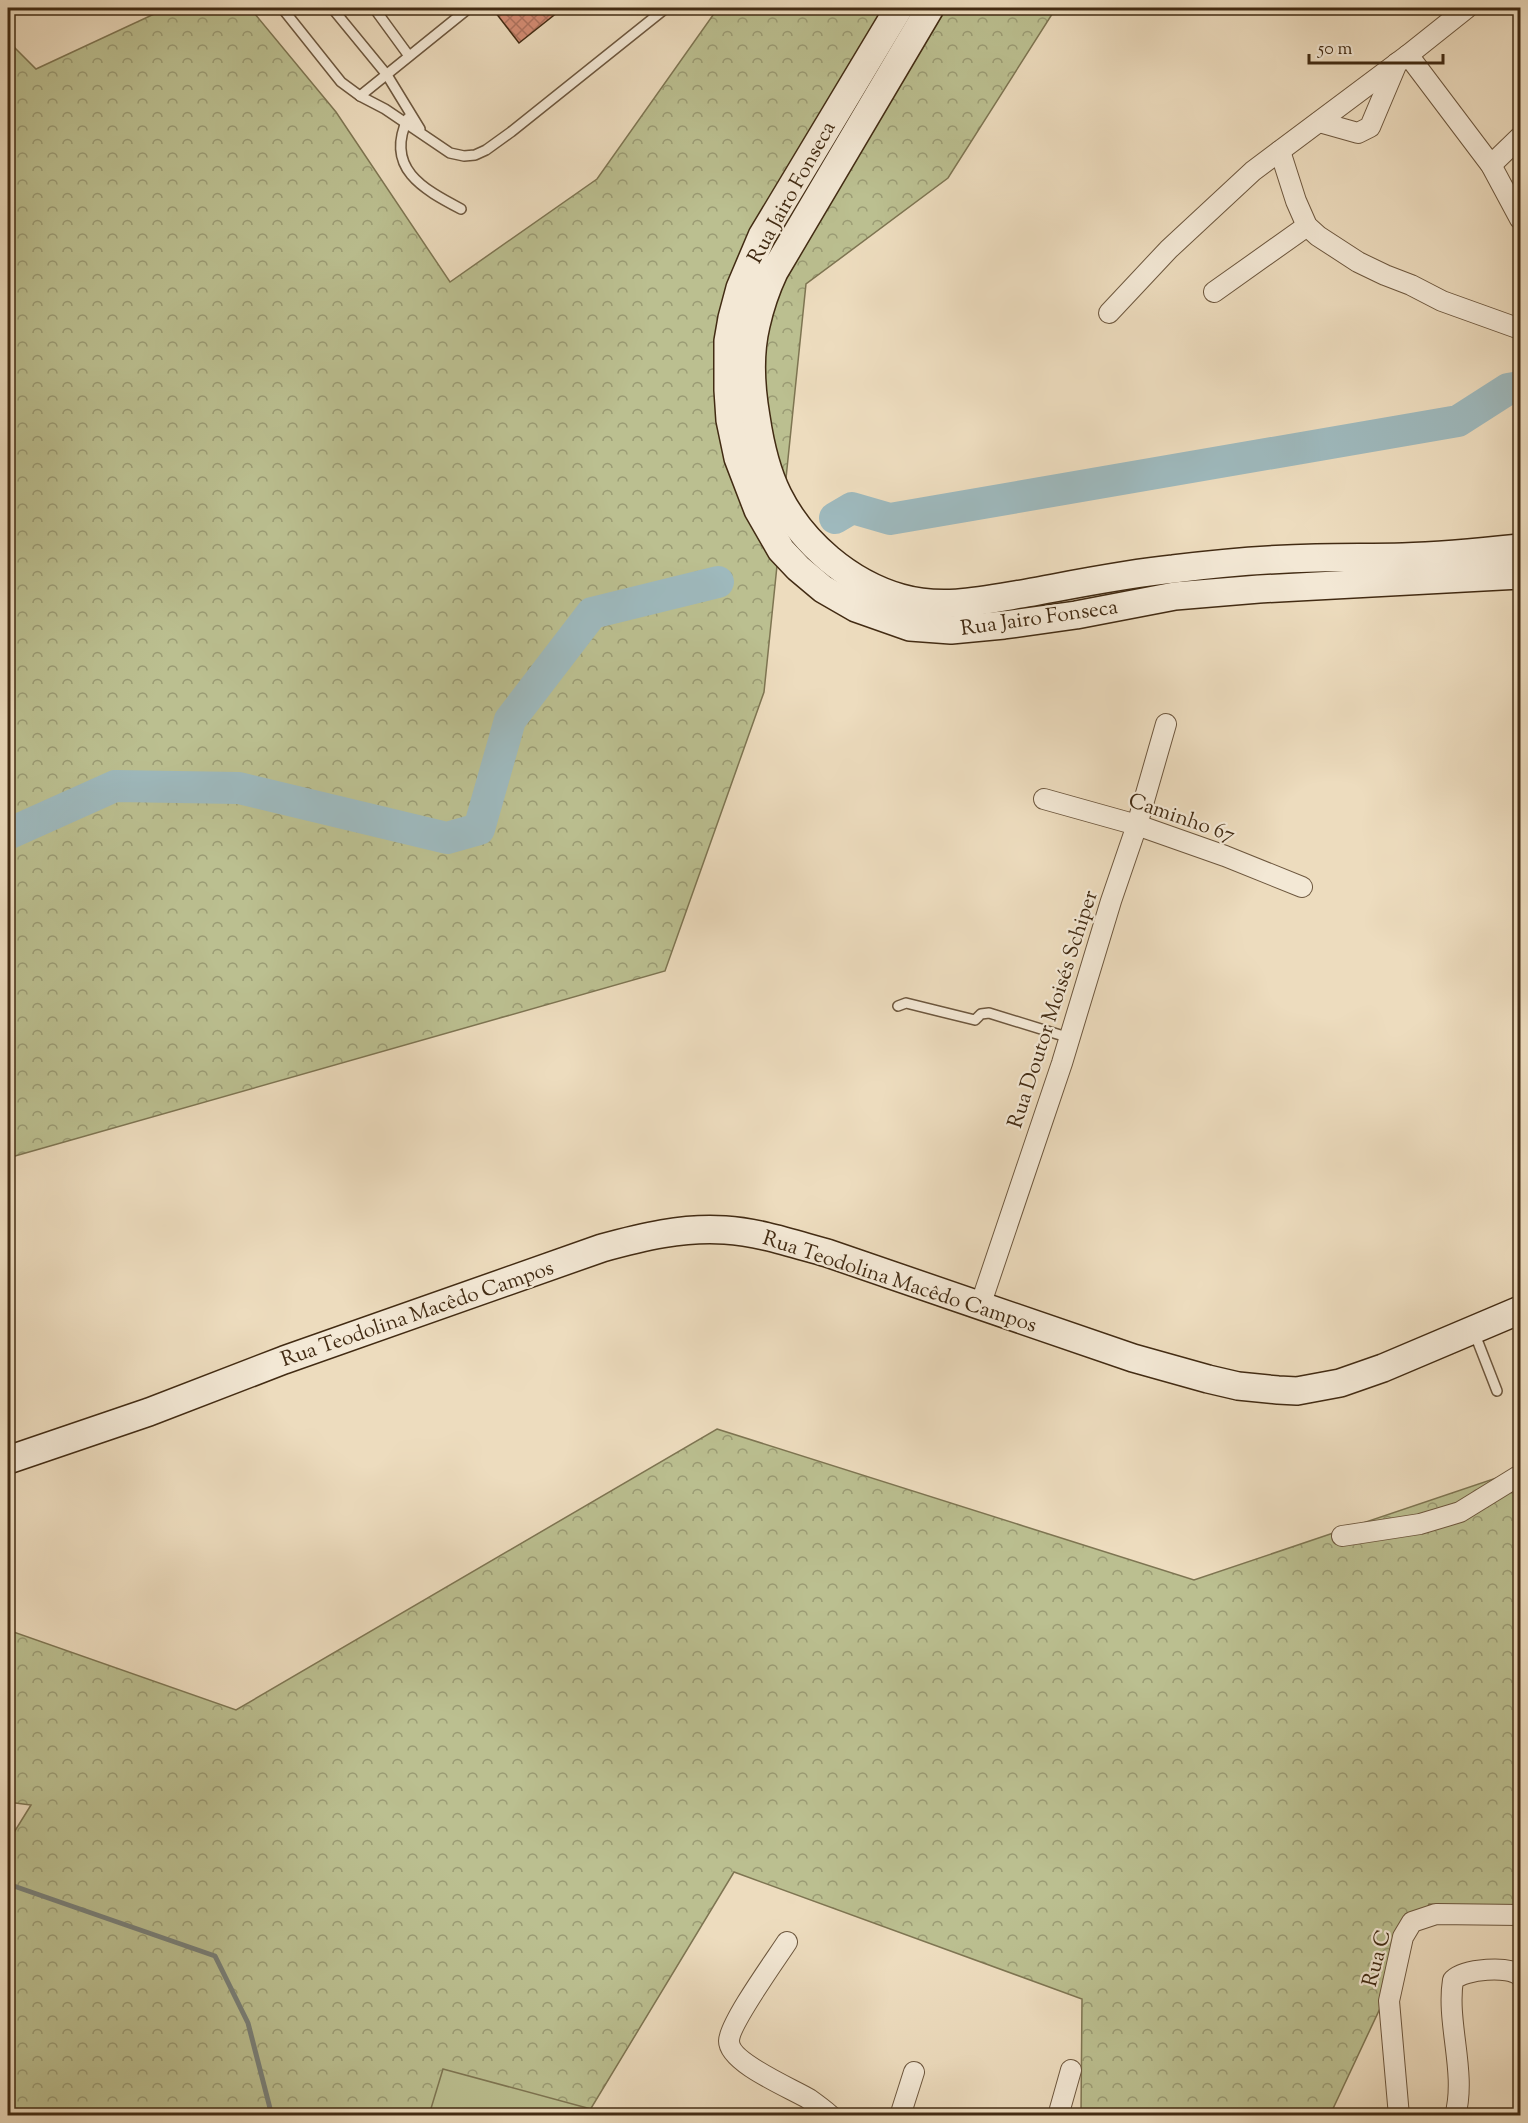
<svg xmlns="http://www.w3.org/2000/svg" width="1528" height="2123" font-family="'Sorts Mill Goudy',serif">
<defs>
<pattern id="forest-crowns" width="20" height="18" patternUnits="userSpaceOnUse" patternTransform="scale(1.5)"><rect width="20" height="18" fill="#bbbf90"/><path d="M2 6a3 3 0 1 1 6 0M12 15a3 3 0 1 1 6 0" fill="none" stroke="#9a9b74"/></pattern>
<pattern id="building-cross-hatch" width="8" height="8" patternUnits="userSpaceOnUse" patternTransform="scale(1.5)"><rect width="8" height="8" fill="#d58d75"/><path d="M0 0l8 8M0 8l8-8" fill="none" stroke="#ae735f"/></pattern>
</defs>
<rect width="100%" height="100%" fill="#eddcbe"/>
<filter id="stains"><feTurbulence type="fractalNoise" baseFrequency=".00333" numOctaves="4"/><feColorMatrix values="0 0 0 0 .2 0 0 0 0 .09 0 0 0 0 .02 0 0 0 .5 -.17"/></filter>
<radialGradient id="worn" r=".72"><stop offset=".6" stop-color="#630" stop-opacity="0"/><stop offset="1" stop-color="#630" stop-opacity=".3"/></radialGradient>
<!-- forest -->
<g fill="url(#forest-crowns)" stroke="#7e7552" stroke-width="1.5">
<polygon points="167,8 250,8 336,112 450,282 597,179 718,8 1056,8 948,178 806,284 764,692 665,971 8,1158 8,41 36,69"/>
<polygon points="717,1429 1194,1580 1520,1470 1520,1910 1429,1904 1330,2115 1081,2115 1082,1999 734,1872 587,2115 8,2115 8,1842 31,1805 8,1802 8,1630 236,1710"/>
</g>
<!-- pitch -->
<polygon fill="#bbbf90" stroke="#7e7552" stroke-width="1.5" points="443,2069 613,2115 429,2115"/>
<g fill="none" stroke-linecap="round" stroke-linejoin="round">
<!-- stream -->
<polyline stroke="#798079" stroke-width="5" points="8,1884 215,1956 248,2023 272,2116"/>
<!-- river -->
<g stroke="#9eb9bd" stroke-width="32">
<polyline points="835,518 852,508 890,519 1458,421 1508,389 1520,387"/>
<polyline points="8,834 115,786 239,788 447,838 479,829 510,720 592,613 718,582"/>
</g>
</g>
<!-- building -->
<polygon fill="url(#building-cross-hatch)" stroke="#422b13" stroke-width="1.5" points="492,8 563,8 519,43"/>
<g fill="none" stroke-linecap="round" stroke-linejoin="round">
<defs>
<g id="lane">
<polyline points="282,8 341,82 360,96 385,109 450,153 464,156 475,155 486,150 511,132 666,8"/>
<polyline points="332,8 387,75 420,129"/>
<polyline points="374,8 409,56"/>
<polyline points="360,96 469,8"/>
<path d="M 408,118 C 384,168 423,189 461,209"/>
<polyline points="898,1006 906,1003 975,1020 981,1014 989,1013 1070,1038"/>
<polyline points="1474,1332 1497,1391"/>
</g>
<g id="street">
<polyline points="1408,55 1491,165 1520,219"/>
<polyline points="1319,122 1358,133 1370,127 1397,63"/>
<polyline points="1280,151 1296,201 1307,226 1318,236 1358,262 1385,275 1411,285 1442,301 1520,329"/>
<polyline points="1491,165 1520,137"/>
<polyline points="1214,292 1307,226"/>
<polyline points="1109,313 1169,249 1253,171 1408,55 1467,8"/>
<polyline points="1044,799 1137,825 1225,856 1302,887"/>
<polyline points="980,1306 1062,1063 1111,901 1137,825 1166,724"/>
<polyline points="1342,1536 1420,1524 1460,1512 1520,1475"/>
<path d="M 787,1942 C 776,1959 729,2024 729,2041 C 729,2063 791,2088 809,2099 C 816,2104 824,2110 831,2116"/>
<polyline points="900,2116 914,2072"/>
<polyline points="1058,2116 1071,2070"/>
<polyline points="1399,2116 1389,2001 1403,1937 1412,1922 1436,1914 1520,1915"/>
<path d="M 1455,2116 C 1467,2073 1446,2023 1453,1980 C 1465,1969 1509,1965 1520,1976"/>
</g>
<g id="secondary">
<polyline points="899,8 762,236 740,288 732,318 728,341 728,390 730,420 738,458 758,510 781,550 798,568 823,589 856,608 910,627 951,630 1004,625 1076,615 1175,596 1259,589 1520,575"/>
<path d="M 930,8 L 774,272 C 766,289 760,307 756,325 C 749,354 751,388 756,417 C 760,444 766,471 778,495 C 802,543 849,583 901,598 C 943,610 985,600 1027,593 C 1076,584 1124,574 1173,569 C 1221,563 1269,559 1316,558 C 1345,557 1374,558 1403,557 C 1442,556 1482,552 1520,548"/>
<path d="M 8,1460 L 149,1412 L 284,1360 L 602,1248 C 642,1237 683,1227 725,1230 C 759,1232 794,1244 827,1253 L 1133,1358 L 1208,1379 L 1238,1386 L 1278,1390 L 1297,1391 L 1340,1383 L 1383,1368 L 1520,1310"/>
</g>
</defs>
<!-- lane casing -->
<use href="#lane" stroke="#6d573e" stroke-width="12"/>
<!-- street casing -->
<use href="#street" stroke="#6d573e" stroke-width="22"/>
<!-- secondary casing -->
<use href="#secondary" stroke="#422b13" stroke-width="30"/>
<!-- lane -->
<use href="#lane" stroke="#f3e8d5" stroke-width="9"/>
<!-- street -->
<use href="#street" stroke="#f3e8d5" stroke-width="20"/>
<!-- secondary -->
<use href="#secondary" stroke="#f3e8d5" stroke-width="27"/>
</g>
<g text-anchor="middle" stroke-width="4.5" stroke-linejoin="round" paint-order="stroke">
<!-- street labels -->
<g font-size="21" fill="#422b13" stroke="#f3e8d5">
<text transform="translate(791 192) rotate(-61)" y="7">Rua Jairo Fonseca</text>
<text transform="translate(1039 617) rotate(-8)" y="7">Rua Jairo Fonseca</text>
<text transform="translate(1182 817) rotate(19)" y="7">Caminho 67</text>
<text transform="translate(1052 1009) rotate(-72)" y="7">Rua Doutor Moisés Schiper</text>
<text transform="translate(900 1281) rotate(18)" y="7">Rua Teodolina Macêdo Campos</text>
<text transform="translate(417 1313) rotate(-19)" y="7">Rua Teodolina Macêdo Campos</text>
<text transform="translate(1376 1958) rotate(-75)" y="7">Rua C</text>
</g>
</g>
<!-- margin -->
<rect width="1528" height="2123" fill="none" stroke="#eddcbe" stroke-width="30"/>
<rect x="9" y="9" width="1510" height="2105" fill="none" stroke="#422b13" stroke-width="3"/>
<rect x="15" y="15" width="1498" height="2093" fill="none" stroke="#422b13" stroke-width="1.5"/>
<!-- scale -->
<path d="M1309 54v9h134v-9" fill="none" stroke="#422b13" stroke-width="3"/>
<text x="1318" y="54" font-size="18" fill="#422b13" stroke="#f3e8d5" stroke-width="4.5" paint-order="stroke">50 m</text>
<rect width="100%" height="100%" filter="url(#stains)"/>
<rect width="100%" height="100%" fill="url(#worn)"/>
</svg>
